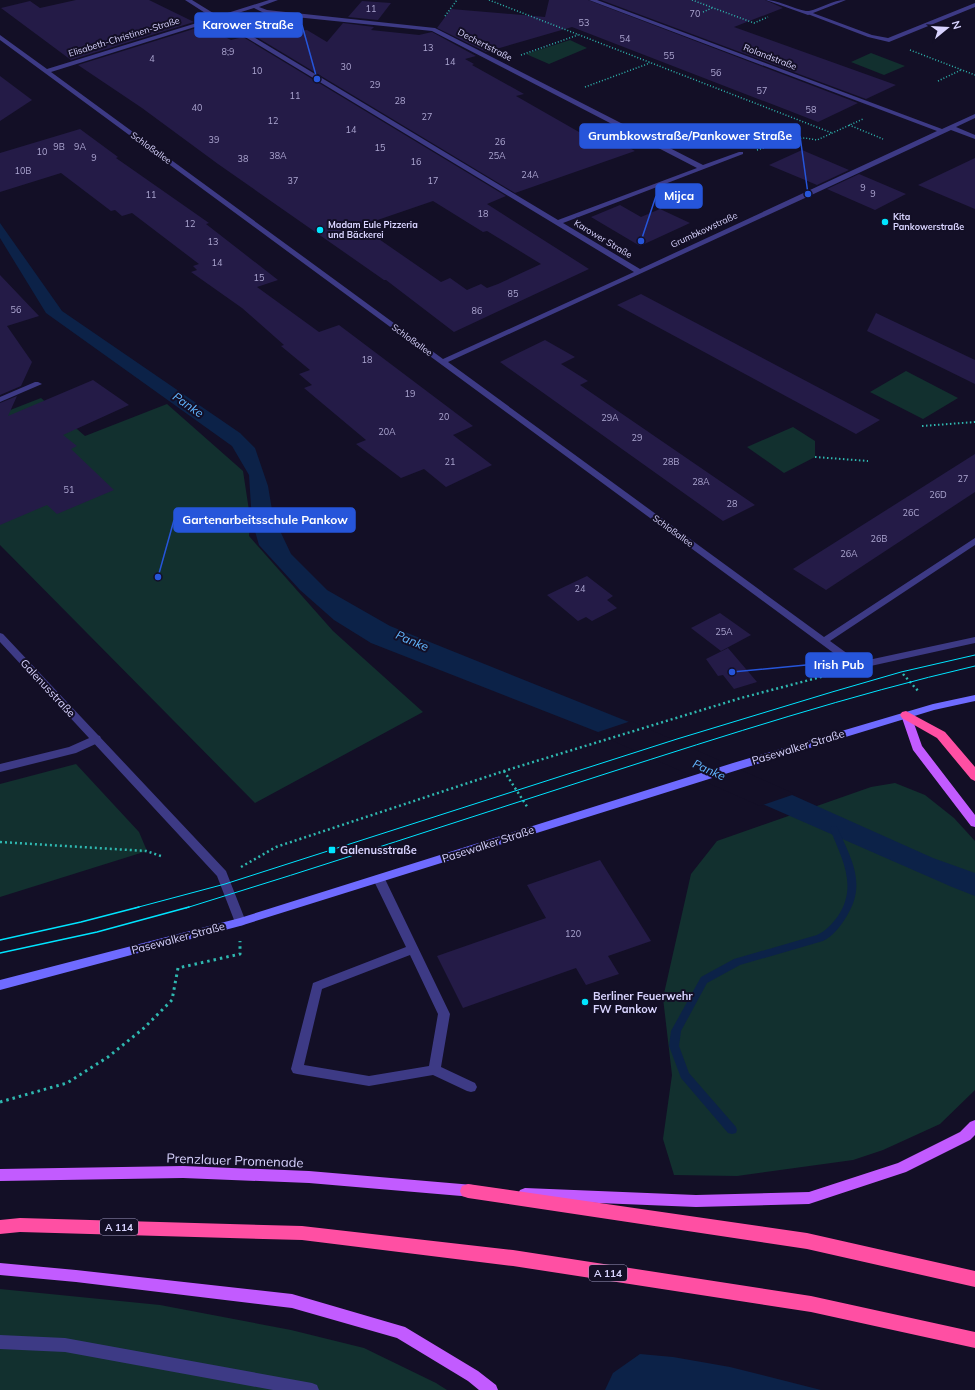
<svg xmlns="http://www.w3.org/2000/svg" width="975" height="1390" font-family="Mulish,sans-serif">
<rect width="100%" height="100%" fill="#130f26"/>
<g fill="#12302f">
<path d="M570,40L587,48L549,64L526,54Z"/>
<path d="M871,53L905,66L884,75L851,62Z"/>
<path d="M906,371L958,398L923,419L870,392Z"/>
<path d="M41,398L85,436L167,404L243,471L250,517L249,536L333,631L423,712L255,803L0,545V414Z"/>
<path d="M793,427L815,441V457L784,473L747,447Z"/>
<path d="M76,764L139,832L147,851L0,897V784Z"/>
<path d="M895,783L925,795L954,818L975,841V1090L940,1124L883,1150L853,1160L737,1176L674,1175L663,1139L672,1075L663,998L691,874L717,841L871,787Z"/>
<path d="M0,1289L160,1305L291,1330L364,1348L436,1383L447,1390H0Z"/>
</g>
<g fill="#0c2248">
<path d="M0,223L62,311L240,433L255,448L268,486L273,516L291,554L327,590L390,626L629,722L933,858L975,873V896L952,887L598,732L371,643L334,620L300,590L259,545L252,521L249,475L232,446L46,313L0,238Z"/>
<path d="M640,1354L673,1357L730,1367L821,1390H605L613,1373Z"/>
</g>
<path fill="#130f26" d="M631,721L795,794L760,806L595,733Z"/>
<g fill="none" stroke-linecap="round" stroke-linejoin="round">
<path fill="#0c2248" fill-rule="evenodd" d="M834,826L837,827L838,829C853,862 867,886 845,919C839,928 833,936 823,941L740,965L707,983L681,1031L679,1046L689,1073L736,1127L737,1130L736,1133L732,1134L728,1133L681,1078L669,1046L671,1031L701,977L734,959L817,935C826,931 832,924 838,916C858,886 842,859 830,829L831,827Z"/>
</g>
<g fill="#241b47" fill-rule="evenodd">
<path d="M76,0H149L194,22L71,60L1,8L30,1L40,8Z"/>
<path d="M549,0H588L858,103L818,122L572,27L486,52L437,28L451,9L545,17Z"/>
<path d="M601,0H765L783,8L734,27L896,85L866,99Z"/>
<path d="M362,1L391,3L378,20L348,17Z"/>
<path d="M343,23L374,27L371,30L419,35L432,32L476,56L465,59L474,64L472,65L524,94L516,96L579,132L594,128L635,151L515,193L253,35L283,27L295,32L307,30L327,42Z"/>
<path d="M203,26L231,40L243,37L506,196L487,204L589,269L454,332L386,280H384L218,164L142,108L78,65ZM433,201L483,232L487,231L541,264L498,284L487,288L481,284L467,290L450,278L441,282L360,226Z"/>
<path d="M0,76L32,100L0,121Z"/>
<path d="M80,129L118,157L116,158L209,223L206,224L278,280L257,287L319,332L339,325L473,426L453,435L492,465L446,487L424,469L401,478L356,444L366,440L304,388L312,385L299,374L310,370L281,346L284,345L242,308L191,272L197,270L193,266L199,264L132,213L122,216L115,210L111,211L61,173L0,192V153Z"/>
<path d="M802,150L849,170L817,185L769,165Z"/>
<path d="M975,158V209L918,185Z"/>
<path d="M859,174L906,194L875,210L827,189Z"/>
<path d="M620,205L641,217L660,209L690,223L640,246L591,217Z"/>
<path d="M0,275L39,316L7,326L32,362L21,386L0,395Z"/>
<path d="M641,294L880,420L856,434L617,305Z"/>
<path d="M876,313L975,360V384L867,331Z"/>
<path d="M545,340L575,357L561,364L588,381L580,385L755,505L723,521L500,362Z"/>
<path d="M93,380L129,405L63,435L77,446L71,449L114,490L57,514L47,505L0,525V403L17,396L8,416Z"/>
<path d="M975,454V492L826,590L793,569Z"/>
<path d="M587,576L613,596L607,600L617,608L592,621L586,617L578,621L547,595Z"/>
<path d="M720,613L751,635L721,651L691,628Z"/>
<path d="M728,648L757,682L734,689L723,675L718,676L706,659Z"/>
<path d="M600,860L651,941L608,956L619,974L586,985L576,968L463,1008L437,956L546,918L527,885Z"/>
</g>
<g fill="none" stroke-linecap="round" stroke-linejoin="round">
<g stroke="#2fb8b0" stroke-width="1.5" stroke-dasharray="1 2" stroke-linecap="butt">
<path d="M489,0L832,133"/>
<path d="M692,0L754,23L768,17"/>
<path d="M703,12L712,8"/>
<path d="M445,16L457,0"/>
<path d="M910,50L975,75"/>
<path d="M521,55L578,35"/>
<path d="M938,81L961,70"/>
<path d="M585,87L650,63"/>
<path d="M849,125L883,139"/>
<path d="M757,150L791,139L805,138L817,140L863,119"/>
</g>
<g stroke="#2fb8b0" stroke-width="2" stroke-dasharray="1.5 2.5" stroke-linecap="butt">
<path d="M922,426L975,422"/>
<path d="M815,457L868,461"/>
</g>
<g stroke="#2fb8b0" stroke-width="2.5" stroke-dasharray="2 3" stroke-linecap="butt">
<path d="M903,674L919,692"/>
<path d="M504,771L528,808"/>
<path d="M0,842L146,851L161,856"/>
<path d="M241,867L276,847L504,771L741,698L836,673"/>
</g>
<path stroke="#2fb8b0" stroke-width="3" stroke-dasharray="2.5 4" stroke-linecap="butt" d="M0,1102L67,1083L108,1057L144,1028L172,1000L178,968L240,954V941"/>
<g fill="#3d3a85" fill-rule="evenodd">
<path d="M975,3V7L889,42L868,37L805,13L810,12L872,35L888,38Z"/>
<path d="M35,382H38L42,384L0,402V397Z"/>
<path d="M96,735L100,736L101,739L100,742L76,753L0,772V764L69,747Z"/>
<path d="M379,875L383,876L385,879L450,1014L441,1067L475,1083L477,1087L475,1091L471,1092L467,1091L433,1075L369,1086L297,1074L293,1073L291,1069L313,983L406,947L373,879L375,876ZM410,955L438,1014L429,1066L369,1076L304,1065L322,989Z"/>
<path d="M0,1335L65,1338L312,1383L317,1385L319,1390H273L65,1352L0,1349Z"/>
</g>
<g fill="#3d3a85" fill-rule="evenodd">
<path d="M185,0H192L218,16L269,0H278L259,7L267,10L435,28L703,165L739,152H743V154L563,223L640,269L937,131L589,0H597L942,129L975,114V118L956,127L975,135V139L951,130L805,198L448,362L824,637L975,538V545L830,641L859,662L975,637V643L857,669L854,668L0,40V35L47,69L213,18ZM254,8L266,14L432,31L697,168L558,220L222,18ZM217,20L634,272L443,359L51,72Z"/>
<path d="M766,0C779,0 800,12 809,11C822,8 832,0 846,0L808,15Z"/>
<path d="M0,633L3,634L226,871L246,922L244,925L240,926L236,925L217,876L0,642Z"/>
</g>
<path fill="#6f6bff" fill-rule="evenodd" d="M975,695V701L934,710L741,769L240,926L0,990V980L240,918L733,763L933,704Z"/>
<g fill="#c25bff" fill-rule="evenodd">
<path d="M906,712L911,715L922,746L975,815V827L971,826L913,750L901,715Z"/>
<path d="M975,1120V1135L970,1140L906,1172L809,1204L696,1207L525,1200L520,1198L518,1194L520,1190L525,1188L696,1195L809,1192L898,1163L960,1132L970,1122Z"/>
<path d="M183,1166L309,1171L473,1185L478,1187L480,1191L478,1195L473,1197L309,1183L183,1178L0,1181V1169Z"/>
<path d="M0,1263L76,1270L292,1294L405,1327L478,1371L496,1385L498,1390H479L468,1381L397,1338L292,1308L76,1282L0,1275Z"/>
</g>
<g fill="#ff4fa3" fill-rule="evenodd">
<path d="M906,711L945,732L975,767V781L971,779L937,738L902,718L900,715L902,712Z"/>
<path d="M468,1184L807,1233L975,1271V1287L807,1249L468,1198L462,1196L460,1191L462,1186Z"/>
<path d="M20,1218L302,1226L513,1250L811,1296L975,1332V1348L811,1312L513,1266L302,1240L20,1232L0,1234V1220Z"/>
</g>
<g stroke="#00e5ff" stroke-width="1">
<path d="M135,908L225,884L677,739L832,692L901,672L975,655"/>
<path d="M186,908C326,865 465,819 605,774C727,735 850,695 975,666"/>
</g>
<g stroke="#00e5ff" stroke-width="1.5">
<path d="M0,940L81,922L139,907"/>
<path d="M0,953L97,932L189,907"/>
</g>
</g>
<g fill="#00e5ff" stroke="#130f26" stroke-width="1.5">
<circle cx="885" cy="222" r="4"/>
<circle cx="320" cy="230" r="4"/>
<rect x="328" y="846" width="8" height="8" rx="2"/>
<circle cx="585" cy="1002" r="4"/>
</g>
<g text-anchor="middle" stroke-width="4" stroke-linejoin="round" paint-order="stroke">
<g font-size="9" fill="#aca6d1">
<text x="371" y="12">11</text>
<text x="695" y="17">70</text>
<text x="584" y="26">53</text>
<text x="625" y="42">54</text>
<text x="428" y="51">13</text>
<text x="228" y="55">8;9</text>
<text x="669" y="59">55</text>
<text x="152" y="62">4</text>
<text x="450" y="65">14</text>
<text x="346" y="70">30</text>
<text x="257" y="74">10</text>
<text x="716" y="76">56</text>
<text x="375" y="88">29</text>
<text x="762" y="94">57</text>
<text x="295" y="99">11</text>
<text x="400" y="104">28</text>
<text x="197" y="111">40</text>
<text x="811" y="113">58</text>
<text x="427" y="120">27</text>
<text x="273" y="124">12</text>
<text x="351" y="133">14</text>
<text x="214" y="143">39</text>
<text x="500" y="145">26</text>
<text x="59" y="150">9B</text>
<text x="80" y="150">9A</text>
<text x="380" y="151">15</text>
<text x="42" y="155">10</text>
<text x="278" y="159">38A</text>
<text x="497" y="159">25A</text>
<text x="94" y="161">9</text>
<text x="243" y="162">38</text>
<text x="416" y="165">16</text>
<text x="23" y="174">10B</text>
<text x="530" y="178">24A</text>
<text x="293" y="184">37</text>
<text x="433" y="184">17</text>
<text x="863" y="191">9</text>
<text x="873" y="197">9</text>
<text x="151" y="198">11</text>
<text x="483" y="217">18</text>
<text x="190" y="227">12</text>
<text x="213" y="245">13</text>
<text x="217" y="266">14</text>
<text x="259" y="281">15</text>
<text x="513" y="297">85</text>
<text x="16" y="313">56</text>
<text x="477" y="314">86</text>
<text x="367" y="363">18</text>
<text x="410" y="397">19</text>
<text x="444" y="420">20</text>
<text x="610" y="421">29A</text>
<text x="387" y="435">20A</text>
<text x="637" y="441">29</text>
<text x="450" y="465">21</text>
<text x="671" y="465">28B</text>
<text x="963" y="482">27</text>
<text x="701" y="485">28A</text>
<text x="69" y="493">51</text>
<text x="938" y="498">26D</text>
<text x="732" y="507">28</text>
<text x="911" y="516">26C</text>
<text x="879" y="542">26B</text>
<text x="849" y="557">26A</text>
<text x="580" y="592">24</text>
<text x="724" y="635">25A</text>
<text x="573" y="937">120</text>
</g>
<g font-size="9" fill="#d9d4ff" stroke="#130f26">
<text transform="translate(124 37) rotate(-17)" y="3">Elisabeth-Christinen-Straße</text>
<text transform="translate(485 45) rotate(27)" y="3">Dechertstraße</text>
<text transform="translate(770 57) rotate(21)" y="3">Rolandstraße</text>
<text transform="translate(151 148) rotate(36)" y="3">Schloßallee</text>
<text transform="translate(704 230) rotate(-25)" y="3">Grumbkowstraße</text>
<text transform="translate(603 239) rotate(31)" y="3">Karower Straße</text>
<text transform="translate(412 340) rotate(36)" y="3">Schloßallee</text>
<text transform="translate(673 531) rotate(36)" y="3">Schloßallee</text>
</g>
<g font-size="9" font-weight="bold" fill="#d9d4ff" stroke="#130f26" text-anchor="start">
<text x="893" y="220">Kita<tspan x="893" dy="10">Pankowerstraße</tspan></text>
<text x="328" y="228">Madam Eule Pizzeria<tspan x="328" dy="10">und Bäckerei</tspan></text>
</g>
<g fill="#130f26" stroke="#9e99be" stroke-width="1">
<rect x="100" y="1219" width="38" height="16" rx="3"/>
<rect x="589" y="1265" width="38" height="16" rx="3"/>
</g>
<g font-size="10" font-weight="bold" fill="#d9d4ff">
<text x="119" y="1231">A 114</text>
<text x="608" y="1277">A 114</text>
</g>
<g font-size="11" fill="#d9d4ff" stroke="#130f26">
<text transform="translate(48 688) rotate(47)" y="4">Galenusstraße</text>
<text transform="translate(798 747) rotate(-17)" y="4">Pasewalker Straße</text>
<text transform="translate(488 844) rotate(-18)" y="4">Pasewalker Straße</text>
<text transform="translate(178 938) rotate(-15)" y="4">Pasewalker Straße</text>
</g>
<g font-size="11" font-weight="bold" fill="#d9d4ff" stroke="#130f26" text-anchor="start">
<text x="340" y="854">Galenusstraße</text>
<text x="593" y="1000">Berliner Feuerwehr<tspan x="593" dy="13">FW Pankow</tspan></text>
</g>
<g font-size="12" font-style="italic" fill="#62b6ff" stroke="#130f26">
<text transform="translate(188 405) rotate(35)" y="4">Panke</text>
<text transform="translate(412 641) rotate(23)" y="4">Panke</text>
<text transform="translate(709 770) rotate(24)" y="4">Panke</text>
</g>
<g font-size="13" fill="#d9d4ff" stroke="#130f26">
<text transform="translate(235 1160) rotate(2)" y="5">Prenzlauer Promenade</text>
</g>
</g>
<path fill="none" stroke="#2655da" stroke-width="1.5" d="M317 79L302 25M808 194L800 136M641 241L656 196M158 577L174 520M732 672L806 665"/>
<g fill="#2655da" stroke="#130f26" stroke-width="1.5">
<circle cx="317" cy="79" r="4"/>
<circle cx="808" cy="194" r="4"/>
<circle cx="641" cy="241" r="4"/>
<circle cx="158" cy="577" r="4"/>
<circle cx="732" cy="672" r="4"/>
</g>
<g fill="#2655da" stroke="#2655da" stroke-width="1.5">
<rect x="195" y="13" width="107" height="24" rx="4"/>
<rect x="580" y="124" width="220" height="24" rx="4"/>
<rect x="656" y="184" width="46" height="24" rx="4"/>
<rect x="174" y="508" width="181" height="24" rx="4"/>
<rect x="806" y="653" width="66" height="24" rx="4"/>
</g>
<g font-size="12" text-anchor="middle" font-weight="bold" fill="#fff">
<text x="248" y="29">Karower Straße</text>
<text x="690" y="140">Grumbkowstraße/Pankower Straße</text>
<text x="679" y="200">Mijca</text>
<text x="265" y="524">Gartenarbeitsschule Pankow</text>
<text x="839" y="669">Irish Pub</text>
</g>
<g transform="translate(947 28) rotate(72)" stroke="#130f26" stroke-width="3" paint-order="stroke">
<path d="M0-3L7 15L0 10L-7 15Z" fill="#d9d4ff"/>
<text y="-6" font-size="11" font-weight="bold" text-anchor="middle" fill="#d9d4ff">N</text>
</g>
</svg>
